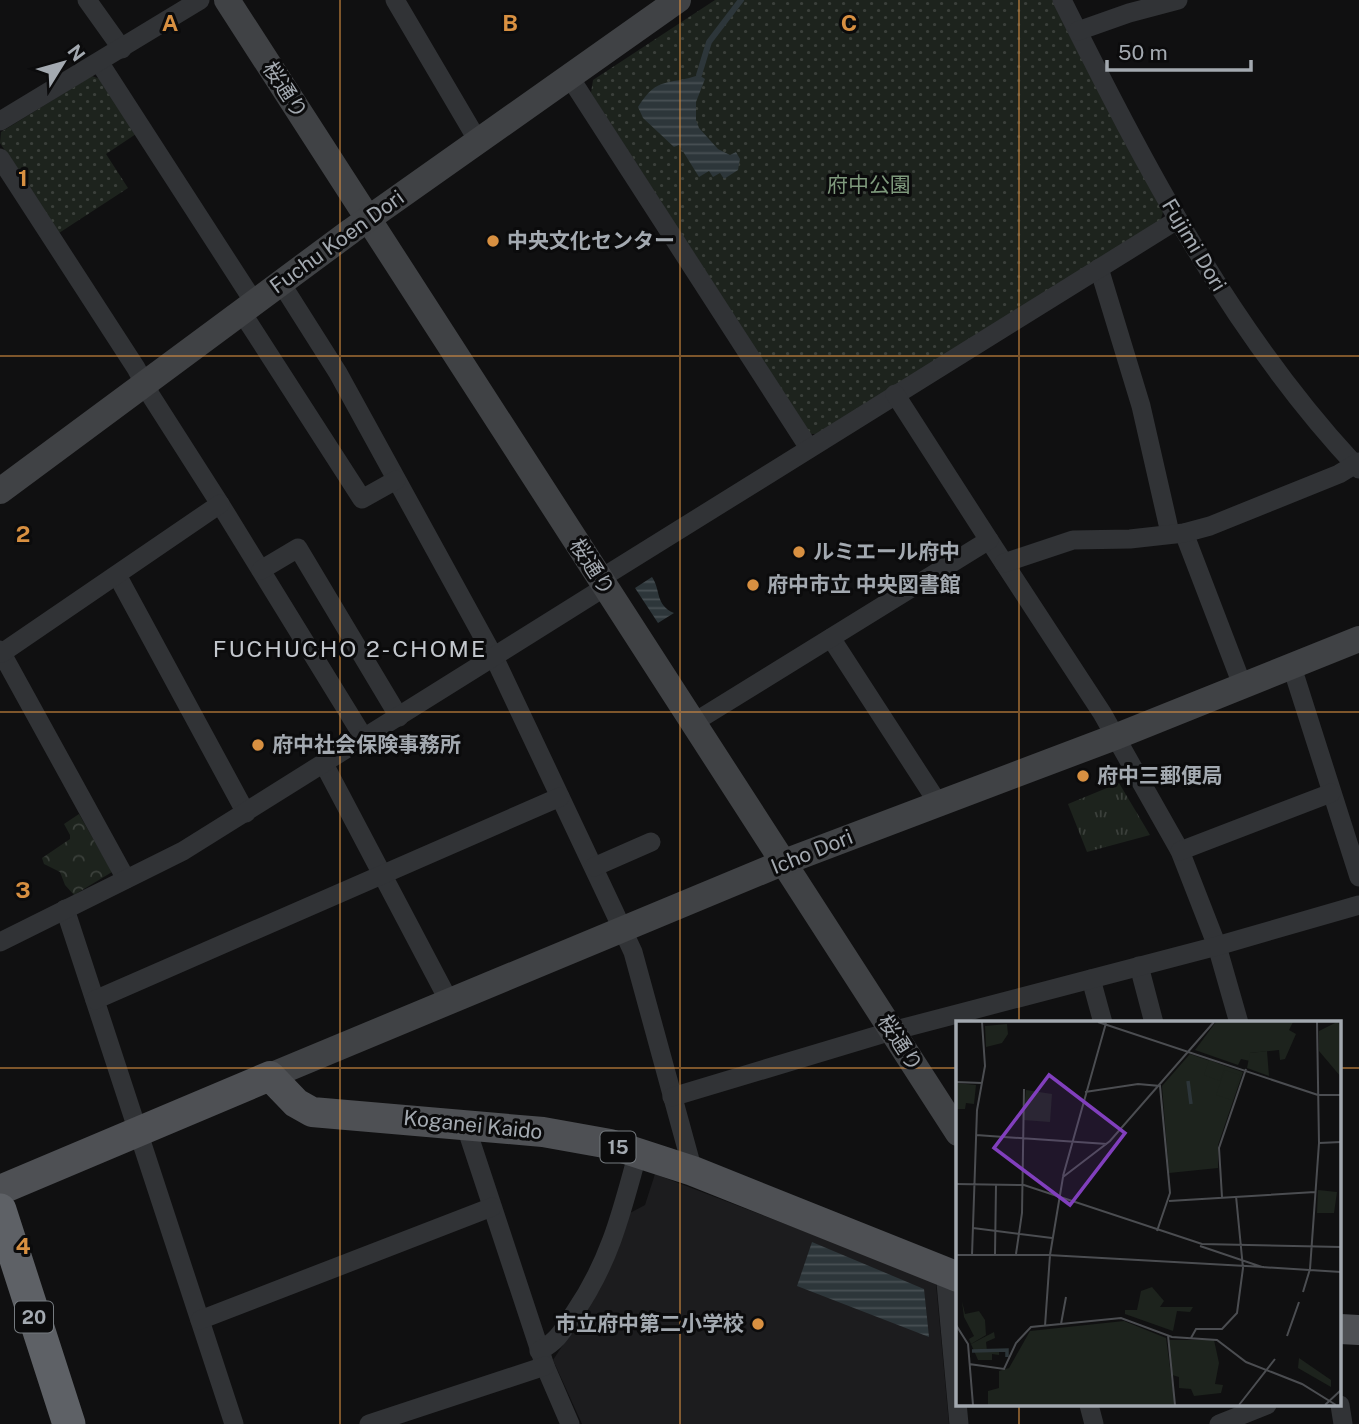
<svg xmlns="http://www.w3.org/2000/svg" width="1359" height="1424" font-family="'Public Sans','Noto Sans JP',sans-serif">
<defs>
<pattern id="grass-tufts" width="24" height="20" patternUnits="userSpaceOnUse" patternTransform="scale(1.75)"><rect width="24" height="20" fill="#1d231d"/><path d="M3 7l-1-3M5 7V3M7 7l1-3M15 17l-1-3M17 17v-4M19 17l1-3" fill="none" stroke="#3b403b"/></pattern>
<pattern id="forest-crowns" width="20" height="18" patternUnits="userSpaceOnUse" patternTransform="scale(1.75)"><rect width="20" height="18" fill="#1d231d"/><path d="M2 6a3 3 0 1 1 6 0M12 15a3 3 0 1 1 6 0" fill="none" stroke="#3b403b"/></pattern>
<pattern id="park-dots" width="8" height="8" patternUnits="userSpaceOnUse" patternTransform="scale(1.75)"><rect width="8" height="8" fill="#1d231d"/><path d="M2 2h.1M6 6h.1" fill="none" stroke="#3b403b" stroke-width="1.8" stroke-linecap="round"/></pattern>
<pattern id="water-rules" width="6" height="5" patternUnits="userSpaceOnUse" patternTransform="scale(1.75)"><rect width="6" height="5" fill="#2d363a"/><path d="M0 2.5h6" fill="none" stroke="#485054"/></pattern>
</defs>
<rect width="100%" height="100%" fill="#101011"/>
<path fill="#1c1c1e" d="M655,1174L932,1280L936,1284L949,1424H582L553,1360L600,1289L630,1213L645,1205Z"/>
<path fill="url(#grass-tufts)" d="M1119,783L1150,835L1087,852L1068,804Z"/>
<path fill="url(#forest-crowns)" d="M79,814L112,872L74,895L65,885L60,872L44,864L42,858L70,839V835L64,824Z"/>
<g fill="url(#park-dots)">
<path d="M715,0H1053L1163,212L1160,222L817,434H810L591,93L593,80Z"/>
<path d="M92,76L100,79L136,134L106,154L128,188L59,233L0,143L1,132Z"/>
</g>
<g fill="url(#water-rules)">
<path d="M699,75L705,79L696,102V120L699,128L718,149L730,155L736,152L740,159L738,170L724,179L720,173L713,177L709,171L699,177L679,145L674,147L643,118L638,107C658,75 668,86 699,75Z"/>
<path d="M652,577C661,590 655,605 674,613L658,623L635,588Z"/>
<path d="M812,1242L924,1289L929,1337L797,1286Z"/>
</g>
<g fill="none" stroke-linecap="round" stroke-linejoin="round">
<path stroke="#2d363a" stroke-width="6" d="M699,75L709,42L741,0"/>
<g stroke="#313336" stroke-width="19">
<path d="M87,0L122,49"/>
<path d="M395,0L478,141"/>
<path d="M1062,0C1145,166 1231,333 1359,469"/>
<path d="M1078,31L1129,13L1178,0"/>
<path d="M99,62L254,302"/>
<path d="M569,76L809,448"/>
<path d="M0,121L200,0"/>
<path d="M0,158L136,368L151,396L220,504L364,738"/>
<path d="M1099,268L1141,406L1170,533"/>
<path d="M281,283L338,373L494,657L613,909L633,952L693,1171"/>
<path d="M241,311L362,499L396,480"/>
<path d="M1184,533L1243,687"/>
<path d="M989,540L1102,713L1180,851L1217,946L1239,1023"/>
<path d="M1004,563L1073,540L1130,539L1184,533L1210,526L1339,474L1359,462"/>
<path d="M261,570L298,548L399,717"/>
<path d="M117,575L246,813"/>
<path d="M600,579L1177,220"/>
<path d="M831,638L938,803"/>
<path d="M0,650L126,879"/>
<path d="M2,653L220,504"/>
<path d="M1292,667L1359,877"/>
<path d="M693,723L989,540L895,394"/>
<path d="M324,764L450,1003"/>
<path d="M1180,851L1331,793"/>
<path d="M594,867L651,842"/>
<path d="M65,909L234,1424"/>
<path d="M0,942L183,851L605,587"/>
<path d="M1139,966L1154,1023"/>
<path d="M1091,979L1103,1023"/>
<path d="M95,1000L560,797"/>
<path d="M672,1097L892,1031L1217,946L1359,905"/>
<path d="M465,1124L545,1366L570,1424"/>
<path d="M945,1272L959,1424"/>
<path d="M200,1320L492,1207"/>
<path d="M539,1351C559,1340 563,1330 575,1312C610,1261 622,1211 638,1152"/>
<path d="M1089,1405L1094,1424"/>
<path d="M1340,1405L1343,1424"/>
<path d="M369,1424L545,1366"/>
<path d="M1219,1424L1267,1405"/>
</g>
<g stroke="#404245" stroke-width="26">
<path d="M227,0L958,1133"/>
<path d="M0,491L351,231L678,0"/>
<path d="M270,1076L782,863L1115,737L1359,639"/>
</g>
<g stroke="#4e5054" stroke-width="30">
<path d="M0,1190L270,1076L296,1103L312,1112L543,1132L610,1144L693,1171L958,1277"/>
<path d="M1340,1329L1359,1330"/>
</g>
<path stroke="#5e6166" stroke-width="33" d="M0,1210L69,1424"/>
</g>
<path fill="none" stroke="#d89041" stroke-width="2" stroke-opacity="0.55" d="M340,0V1424M680,0V1424M1019,0V1023M0,356H1359M0,712H1359M0,1068H958M1340,1068H1359M1019,1405V1424"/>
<g fill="#d89041" stroke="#0b0b0c" stroke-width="2.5">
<circle cx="493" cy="241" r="7"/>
<circle cx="799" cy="552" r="7"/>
<circle cx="753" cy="585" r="7"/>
<circle cx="258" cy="745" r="7"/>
<circle cx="1083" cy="776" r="7"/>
<circle cx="758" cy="1324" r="7"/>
</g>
<g text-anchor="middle" stroke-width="6" stroke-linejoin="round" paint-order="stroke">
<g fill="#0b0b0c" stroke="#757a7f" stroke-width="2">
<rect x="600.5" y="1131.5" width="35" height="31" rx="5"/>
<rect x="15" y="1301.5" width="38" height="31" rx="5"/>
</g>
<g font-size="19" font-weight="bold" fill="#a3a9b0">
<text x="618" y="1154">15</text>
<text x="34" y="1324">20</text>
</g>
<g font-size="21" fill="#a3a9b0" stroke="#0b0b0c">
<text transform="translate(285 90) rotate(57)" y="7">桜通り</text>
<text transform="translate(337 242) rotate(-36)" y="7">Fuchu Koen Dori</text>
<text transform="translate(1194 245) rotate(59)" y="7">Fujimi Dori</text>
<text transform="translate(592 567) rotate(57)" y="7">桜通り</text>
<text transform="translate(812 852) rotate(-22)" y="7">Icho Dori</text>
<text transform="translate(900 1043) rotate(57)" y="7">桜通り</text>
<text transform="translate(473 1125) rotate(6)" y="7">Koganei Kaido</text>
</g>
<g font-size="21" fill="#7e997c" stroke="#0b0b0c">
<text x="869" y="192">府中公園</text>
</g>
<g font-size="21" font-weight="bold" fill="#a3a9b0" stroke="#0b0b0c" text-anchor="start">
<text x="507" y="248">中央文化センター</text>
<text x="813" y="559">ルミエール府中</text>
<text x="767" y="592">府中市立 中央図書館</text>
<text x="272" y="752">府中社会保険事務所</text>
<text x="1097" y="783">府中三郵便局</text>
<text x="744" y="1331" text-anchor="end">市立府中第二小学校</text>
</g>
<g font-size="23" letter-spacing="2" fill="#c3c7cd" stroke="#0b0b0c">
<text x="350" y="657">FUCHUCHO 2-CHOME</text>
</g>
</g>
<g transform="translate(956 1021)">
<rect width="385" height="385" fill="#101011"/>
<path d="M260,1H337L333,9L340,13L329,38L324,39L323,29L294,32V40L285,38L282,44L239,29ZM381,1L385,4V56L363,30V10ZM196,266L208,280L204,286H237L234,291L221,290L217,310L169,293V289H181L185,270ZM6,280L9,293L23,290L29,299L30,314L15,323L13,318L18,315L8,296Z" fill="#1d231d"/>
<path d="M38,311L39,317L30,321L31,330L43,329V334L36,333V339H22L15,323ZM343,337L375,359V366L342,347Z" fill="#1d231d"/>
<path d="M311,30L313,55L291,47L294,32ZM234,33L287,51L262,124V147L213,152L206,65ZM70,69L96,73L94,101L67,99Z" fill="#1d231d"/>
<path d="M51,3L52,13L46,22L30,26L29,5ZM253,39L269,45L264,60L248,54ZM269,49L284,54L276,79L260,74ZM0,62L20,64L18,83L10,82L9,88H0ZM362,169L381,171L378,192H361ZM168,300L210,317L219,384H32V370L43,367V350L53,347L74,310ZM212,319H258L263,342L259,363L267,364L265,372L238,375L235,368L223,367V356L216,354Z" fill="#1d231d"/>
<path fill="none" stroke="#2d363a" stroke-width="3.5" d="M232,60L235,83M16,330L51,329V336"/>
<path fill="none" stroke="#4b4d51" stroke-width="2" d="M142,1L362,74M0,61L26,62M129,71L182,63L204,65L214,172L201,210M362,74H385M20,114L151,123M363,122L385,121M107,155L150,2M0,163L68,164L246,223L385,226M266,176L263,127L290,48M213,180L359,171M17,207L96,217M244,225L306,246L385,251M39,233L40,164M60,233L66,192L68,68M0,234H92L308,246M16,234L21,89L29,45L26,1M94,234L107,156L154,120L258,1M347,271L354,248L363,122L361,1M105,303L110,276M0,304L12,323L17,384M89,305L94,234M212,314L219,384M331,315L343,281M235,317L240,308H266L281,292L287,247L280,175M13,343L48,348L60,322L75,306L165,297L216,316L261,319L290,341L346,363L380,384M283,384L319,338M369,384L385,369"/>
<path fill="#813fbd" fill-opacity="0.15" stroke="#813fbd" stroke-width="3.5" d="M93,54L169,112L114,184L38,127Z"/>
<rect width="385" height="385" fill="none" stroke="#a3a9b0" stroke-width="3.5"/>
</g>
<g font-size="23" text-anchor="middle" font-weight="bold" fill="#d89041" stroke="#0b0b0c" stroke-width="6" stroke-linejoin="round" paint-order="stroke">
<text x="170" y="31">A</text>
<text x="510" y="31">B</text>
<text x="849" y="31">C</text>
<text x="23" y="186">1</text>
<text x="23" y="542">2</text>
<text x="23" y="898">3</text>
<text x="23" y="1254">4</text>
</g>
<g transform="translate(63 63) rotate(53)" stroke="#0b0b0c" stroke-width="5" paint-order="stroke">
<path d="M0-5L12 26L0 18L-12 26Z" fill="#a3a9b0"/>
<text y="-10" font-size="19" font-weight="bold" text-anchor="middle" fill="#a3a9b0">N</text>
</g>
<path d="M1107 60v10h144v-10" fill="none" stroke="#a3a9b0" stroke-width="3.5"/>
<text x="1118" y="60" font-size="21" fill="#a3a9b0" stroke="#0b0b0c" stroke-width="5" paint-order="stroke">50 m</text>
</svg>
